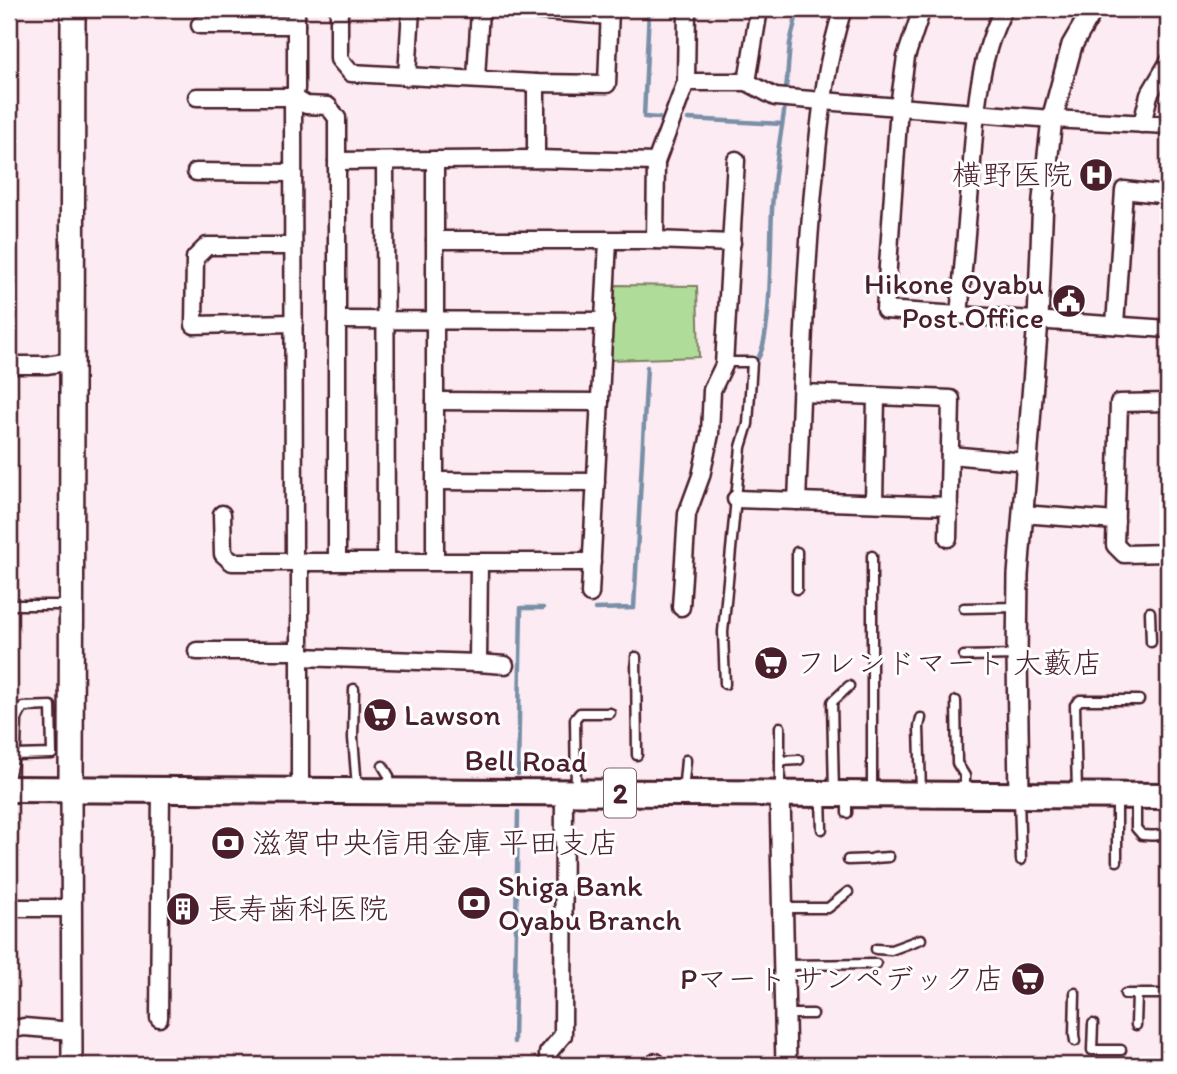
<svg xmlns="http://www.w3.org/2000/svg" width="1177" height="1074" font-family="Itim,'Klee One',sans-serif">
<rect width="100%" height="100%" fill="#fcebf2"/>
<filter id="ink" filterUnits="userSpaceOnUse"><feTurbulence type="fractalNoise" baseFrequency=".0143" numOctaves="2"/><feDisplacementMap in="SourceGraphic" scale="14" xChannelSelector="R" yChannelSelector="G"/><feConvolveMatrix kernelMatrix="1 2 1 2 8 2 1 2 1" color-interpolation-filters="sRGB"/></filter>
<g filter="url(#ink)">
<path fill="#b0dc9a" stroke="#7d7e62" stroke-width="2" d="M614,285L697,286L699,357L609,360Z"/>
<g fill="none" stroke-linecap="round" stroke-linejoin="round">
<g stroke="#798fa8" stroke-width="4.5">
<path d="M649,9L644,117L659,118"/>
<path d="M786,91L790,43L798,9"/>
<path d="M688,119L782,124"/>
<path d="M756,361C774,342 769,228 773,196C775,165 781,135 785,105"/>
<path d="M595,609L634,608L647,367"/>
<path d="M518,774L521,608H543"/>
<path d="M514,1042L518,812"/>
</g>
<g stroke="#4a1f2b" stroke-width="13">
<g id="service">
<path d="M725,362H752L748,424L741,447L723,632L725,684"/>
<path d="M797,589V552"/>
<path d="M9,605H69"/>
<path d="M964,608L1018,607"/>
<path d="M1150,612L1151,642"/>
<path d="M964,656L1017,655"/>
<path d="M636,657L637,755"/>
<path d="M354,689L353,738L357,787"/>
<path d="M956,701L957,763L965,776V793"/>
<path d="M780,727V792"/>
<path d="M780,761L799,760"/>
<path d="M383,766L389,776L390,790"/>
<path d="M9,778L16,747L17,719L23,707L51,706L52,754L14,755"/>
<path d="M576,790L575,719L580,713H610"/>
<path d="M872,791V556"/>
<path d="M921,791L919,727L921,718"/>
<path d="M683,792L686,760"/>
<path d="M834,792L832,702L849,686"/>
<path d="M1077,793L1075,705L1080,700H1139"/>
<path d="M821,798L822,829"/>
<path d="M1019,799L1021,860"/>
<path d="M1136,799V828L1142,835C1151,835 1163,838 1168,829"/>
<path d="M847,813V798"/>
<path d="M874,858L889,857"/>
<path d="M848,860L874,859"/>
<path d="M1117,861V798"/>
<path d="M783,908H828L848,892"/>
<path d="M876,949L891,950L921,939"/>
<path d="M784,965L876,964"/>
<path d="M1075,993L1074,1035L1075,1041"/>
<path d="M1125,994H1168"/>
<path d="M785,1014H813"/>
<path d="M1093,1024L1092,1050H1121"/>
<path d="M1136,1025L1137,994"/>
</g>
</g>
<g stroke="#4a1f2b" stroke-width="21">
<g id="minor">
<path d="M339,9V59L351,73L536,83L607,84L610,9"/>
<path d="M519,9L610,16"/>
<path d="M922,9L906,57L899,106L885,310L1168,329"/>
<path d="M200,25H296"/>
<path d="M407,77L411,9"/>
<path d="M476,79L480,9"/>
<path d="M686,82H747L775,97L823,101L1052,119L1168,125"/>
<path d="M747,82L759,9"/>
<path d="M536,83V159"/>
<path d="M197,97H293L306,105L328,106L337,118V561"/>
<path d="M1142,124L1149,95L1168,63"/>
<path d="M337,161L536,159L656,162"/>
<path d="M385,161L386,561"/>
<path d="M196,172L292,173"/>
<path d="M435,240H655L732,243"/>
<path d="M655,240L656,162L686,82L687,9"/>
<path d="M292,246H207L195,258L194,325L294,323"/>
<path d="M959,316C963,269 967,223 971,176C975,119 977,60 1004,9"/>
<path d="M337,320L605,321"/>
<path d="M1115,325L1124,190L1168,195"/>
<path d="M9,365H46L72,361"/>
<path d="M802,393L951,399L948,538"/>
<path d="M435,401L600,402"/>
<path d="M1168,402L1119,403L1115,545L1124,554L1168,553"/>
<path d="M950,455L1026,462"/>
<path d="M435,481L596,482"/>
<path d="M736,499L949,506"/>
<path d="M797,501C802,388 804,273 816,161C821,110 827,57 843,9"/>
<path d="M874,503L876,396"/>
<path d="M222,514L223,554L232,562H300"/>
<path d="M1022,514L1116,521"/>
<path d="M435,561V160"/>
<path d="M294,562L293,97L296,89V9"/>
<path d="M590,594L608,241"/>
<path d="M681,607L687,514L701,476L710,434L712,390L724,365L736,160"/>
<path d="M197,651H300"/>
<path d="M300,657L478,663L479,562"/>
<path d="M478,663L505,665"/>
<path d="M300,790V562H592"/>
<path d="M9,908H72"/>
<path d="M159,1018L161,789"/>
<path d="M9,1030L24,1027L72,1031"/>
<path d="M656,1062V1065"/>
<path d="M549,1065L548,1053L563,1035L564,793"/>
</g>
</g>
<g stroke="#4a1f2b" stroke-width="24">
<g id="tertiary">
<path d="M71,789L72,1065"/>
<path d="M780,795L786,1065"/>
<path d="M1019,796L1017,655L1018,575L1038,320L1043,199L1052,119L1072,45L1093,9"/>
</g>
</g>
<g stroke="#4a1f2b" stroke-width="28">
<path id="secondary" d="M71,789L73,9"/>
</g>
<g stroke="#4a1f2b" stroke-width="30">
<path id="primary" d="M9,789L1168,796"/>
</g>
<use href="#service" stroke="#fff" stroke-width="8"/>
<use href="#minor" stroke="#fff" stroke-width="16"/>
<use href="#tertiary" stroke="#fff" stroke-width="19"/>
<use href="#secondary" stroke="#fff" stroke-width="23"/>
<use href="#primary" stroke="#fff" stroke-width="24"/>
</g>
</g>
<defs>
<g id="hospital-disc" transform="scale(1.75)"><circle r="9.5" fill="#4a1f2b" stroke="#fff"/><path d="M-5-5h3v3.5h4V-5h3V5h-3V1.5h-4V5h-3Z" fill="#fff"/></g>
<g id="civic-disc" transform="scale(1.75)"><circle r="9.5" fill="#4a1f2b" stroke="#fff"/><path d="M-.6-6.5H3V-4.5H.6V-3L4-1V1h2V6H-6V1h2V-1L-.6-3ZM-1.2 2.5V6h2.4V2.5Z" fill="#fff"/></g>
<g id="supermarket-disc" transform="scale(1.75)"><circle r="9.5" fill="#4a1f2b" stroke="#fff"/><path d="M-6-5.5h2.5l.6 2H6L4.5 2H-2.5L-4.4-4H-6ZM-1.5 3.2a1.3 1.3 0 1 0 .1 0ZM3 3.2a1.3 1.3 0 1 0 .1 0Z" fill="#fff"/></g>
<g id="bank-disc" transform="scale(1.75)"><circle r="9.5" fill="#4a1f2b" stroke="#fff"/><path d="M-6-4H6V4H-6ZM0-2.3a2.3 2.3 0 1 0 0 4.6a2.3 2.3 0 1 0 0-4.6Z" fill="#fff"/></g>
<g id="building-disc" transform="scale(1.75)"><circle r="9.5" fill="#4a1f2b" stroke="#fff"/><path d="M-4-6H4V6H1V3H-1V6H-4ZM-2.5-4.3h1.7v1.8h-1.7ZM.8-4.3h1.7v1.8H.8ZM-2.5-1h1.7V.8h-1.7ZM.8-1h1.7V.8H.8Z" fill="#fff"/></g>
</defs>
<g fill-rule="evenodd">
<use href="#hospital-disc" x="1096" y="175"/>
<use href="#civic-disc" x="1069" y="301"/>
<use href="#supermarket-disc" x="771" y="663"/>
<use href="#supermarket-disc" x="380" y="715"/>
<use href="#bank-disc" x="228" y="843"/>
<use href="#bank-disc" x="474" y="903"/>
<use href="#building-disc" x="183" y="909"/>
<use href="#supermarket-disc" x="1028" y="979"/>
</g>
<g text-anchor="middle" stroke-width="6" stroke-linejoin="round" paint-order="stroke">
<rect fill="#fff" stroke="#80626b" stroke-width="2" x="604" y="768.5" width="32" height="49" rx="5"/>
<g font-size="28" font-weight="bold" fill="#4a1f2b">
<text x="620" y="803">2</text>
</g>
<g font-size="30" fill="#4a1f2b" stroke="#fff" text-anchor="start">
<text x="1072" y="185" text-anchor="end">横野医院</text>
<text x="1044" y="294" text-anchor="end">Hikone Oyabu<tspan x="1044" dy="34">Post Office</tspan></text>
<text x="796" y="673">フレンドマート 大藪店</text>
<text x="404" y="725">Lawson</text>
<text x="252" y="853">滋賀中央信用金庫 平田支店</text>
<text x="498" y="896">Shiga Bank<tspan x="498" dy="34">Oyabu Branch</tspan></text>
<text x="208" y="919">長寿歯科医院</text>
<text x="1004" y="989" text-anchor="end">Pマート サンペデック店</text>
</g>
<g font-size="30" fill="#4a1f2b" stroke="#fff">
<text transform="translate(526 761) rotate(1)" y="10">Bell Road</text>
</g>
</g>
<rect width="1177" height="1074" fill="none" stroke="#fff" stroke-width="35"/>
<rect x="18" y="18" width="1142" height="1039" fill="none" stroke="#4a1f2b" stroke-width="2.5" filter="url(#ink)"/>
</svg>
